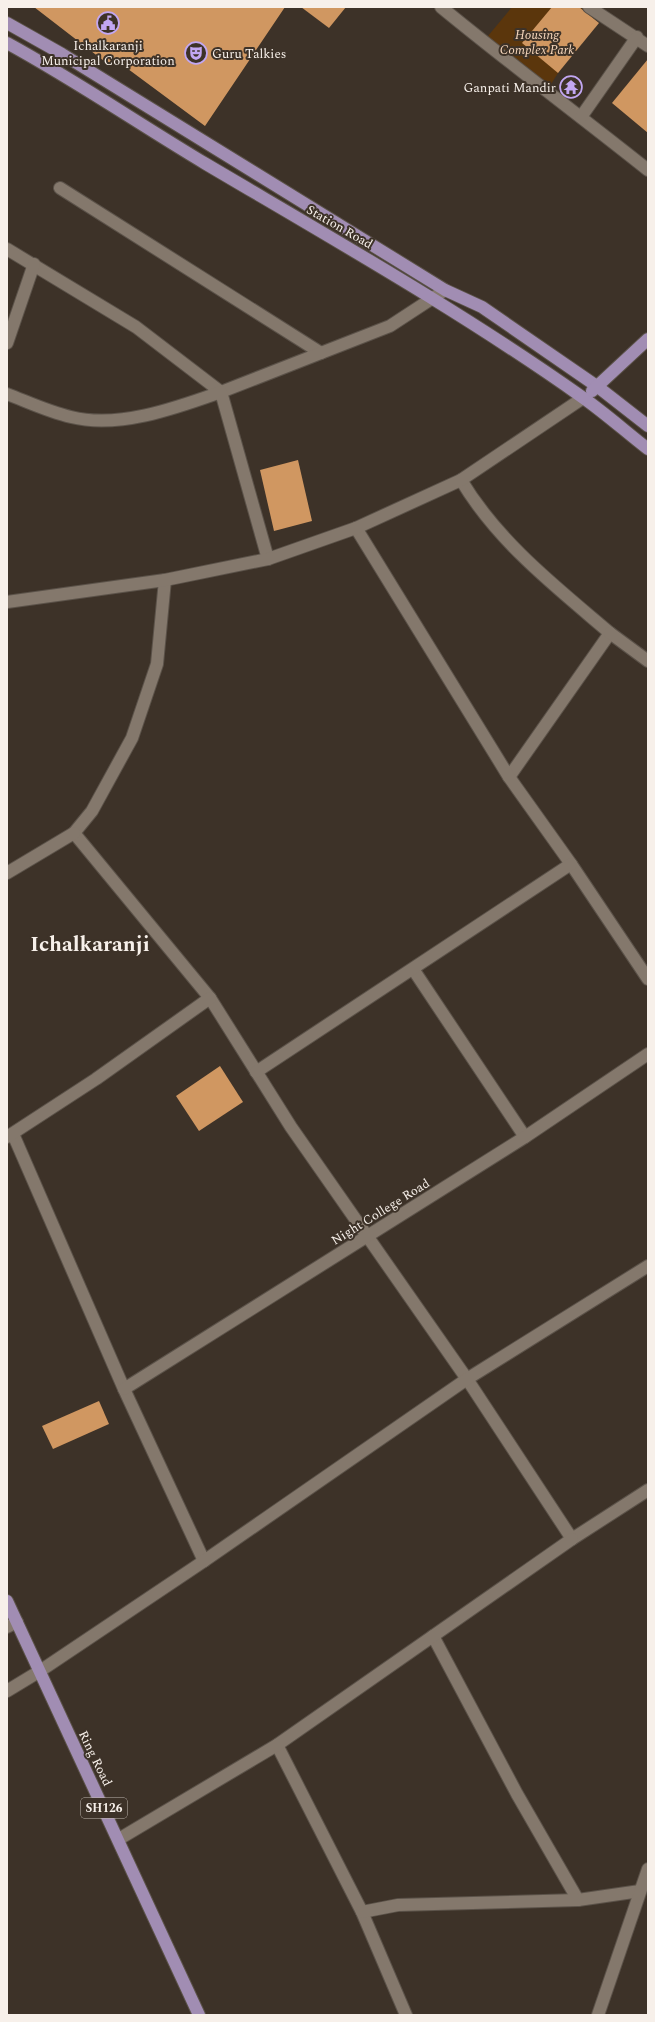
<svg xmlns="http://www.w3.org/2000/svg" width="655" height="2022" font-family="Spectral,serif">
<rect width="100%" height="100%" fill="#3d3228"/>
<path fill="#5b360c" d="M512,7H600L546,92L483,42Z"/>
<g fill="#d09761">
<path d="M34,7H285L205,126L124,66L104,61Z"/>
<path d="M301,7H346L329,28Z"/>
<path d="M552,7H579L599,23L558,73L522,43Z"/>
<path d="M648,59V133L612,103Z"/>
<path d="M298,460L312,521L274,531L260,470Z"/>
<path d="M220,1066L243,1102L199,1131L176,1096Z"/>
<path d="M99,1401L109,1424L53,1449L42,1426Z"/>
</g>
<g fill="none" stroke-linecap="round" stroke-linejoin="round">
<g stroke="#5b5249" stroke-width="14">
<g id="minor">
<path d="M441,7C509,63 579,115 648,170"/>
<path d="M589,7L648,46"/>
<path d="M581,117L637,37"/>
<path d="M60,188L321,353"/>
<path d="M7,249L136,327L221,392L390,326L445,290"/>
<path d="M7,343L34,264"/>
<path d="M7,394C28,402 49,412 71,417C119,429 176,408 221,392L268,559"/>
<path d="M461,480C498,542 556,587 610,633L509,777"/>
<path d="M356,528L509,777L571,864L648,979"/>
<path d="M165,580L157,664L132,738L92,811L74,833L210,998L291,1127L467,1379L572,1539L648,1490"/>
<path d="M7,602L165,580L268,559L356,528L461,480L583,398"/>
<path d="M610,633L648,661"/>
<path d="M7,873L74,833"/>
<path d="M413,969L525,1137"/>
<path d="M256,1072L571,864"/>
<path d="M13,1134L124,1389L204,1561"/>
<path d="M7,1137L96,1079L210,998"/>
<path d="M124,1389L525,1137L648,1054"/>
<path d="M7,1627L17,1622"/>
<path d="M433,1636L517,1794L578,1900"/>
<path d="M7,1691L40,1671L204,1561L467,1379L648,1266"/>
<path d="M277,1745L362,1912L406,2015"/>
<path d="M119,1839L277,1745L572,1539"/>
<path d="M362,1912L398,1905L578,1900L640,1891"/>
<path d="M598,2015L648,1869"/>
</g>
</g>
<g stroke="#5b5249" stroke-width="14">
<g id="major">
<path d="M7,23L62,54L445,290L482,307L598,387L648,426"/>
<path d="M7,43C75,80 139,124 206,164C333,239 462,312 582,397C605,413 626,432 648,449"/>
<path d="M592,391L648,339"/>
<path d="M7,1601L199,2015"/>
</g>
</g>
<use href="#minor" stroke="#84786c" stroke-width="12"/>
<use href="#major" stroke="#a18db3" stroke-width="12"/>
</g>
<defs>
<g id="civic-ring" transform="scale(1.15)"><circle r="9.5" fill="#3d3228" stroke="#c2a7f2" stroke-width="1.5"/><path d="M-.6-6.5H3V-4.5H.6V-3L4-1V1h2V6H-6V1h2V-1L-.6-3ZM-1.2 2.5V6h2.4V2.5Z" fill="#c2a7f2"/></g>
<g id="theatre-ring" transform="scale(1.15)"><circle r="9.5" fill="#3d3228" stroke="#c2a7f2" stroke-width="1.5"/><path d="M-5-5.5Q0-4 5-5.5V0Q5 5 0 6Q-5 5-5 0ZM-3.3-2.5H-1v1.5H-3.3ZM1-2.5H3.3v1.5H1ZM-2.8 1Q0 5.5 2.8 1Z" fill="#c2a7f2"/></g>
<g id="temple-ring" transform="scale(1.15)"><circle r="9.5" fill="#3d3228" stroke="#c2a7f2" stroke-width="1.5"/><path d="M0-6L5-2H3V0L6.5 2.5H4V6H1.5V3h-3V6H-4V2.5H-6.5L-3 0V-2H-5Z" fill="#c2a7f2"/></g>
</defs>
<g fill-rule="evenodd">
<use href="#civic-ring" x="108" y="23"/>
<use href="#theatre-ring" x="196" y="53"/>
<use href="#temple-ring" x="571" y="87"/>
</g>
<g text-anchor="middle" stroke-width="4" stroke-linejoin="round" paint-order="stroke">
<rect fill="#3d3228" stroke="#bfb7b0" stroke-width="1" x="81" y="1798" width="46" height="20" rx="3"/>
<g font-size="12" font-weight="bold" fill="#f7f0ea">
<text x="104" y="1812">SH126</text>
</g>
<g font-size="13" font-style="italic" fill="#f8d8bd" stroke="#3d3228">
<text x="537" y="39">Housing<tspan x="537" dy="15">Complex Park</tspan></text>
</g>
<g font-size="13" fill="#f7f0ea" stroke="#3d3228">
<text x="108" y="50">Ichalkaranji<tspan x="108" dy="15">Municipal Corporation</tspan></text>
<text x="212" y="58" text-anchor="start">Guru Talkies</text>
<text x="556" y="92" text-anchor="end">Ganpati Mandir</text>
</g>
<g font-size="13" fill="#f7f0ea" stroke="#3d3228">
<text transform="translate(340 226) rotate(30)" y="5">Station Road</text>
<text transform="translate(380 1211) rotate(-32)" y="5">Night College Road</text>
<text transform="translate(96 1758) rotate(64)" y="5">Ring Road</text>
</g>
<g font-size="21" font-weight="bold" fill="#f7f0ea" stroke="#3d3228">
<text x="90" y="951">Ichalkaranji</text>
</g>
</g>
<rect width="655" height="2022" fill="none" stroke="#f7f0ea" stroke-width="16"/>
</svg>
